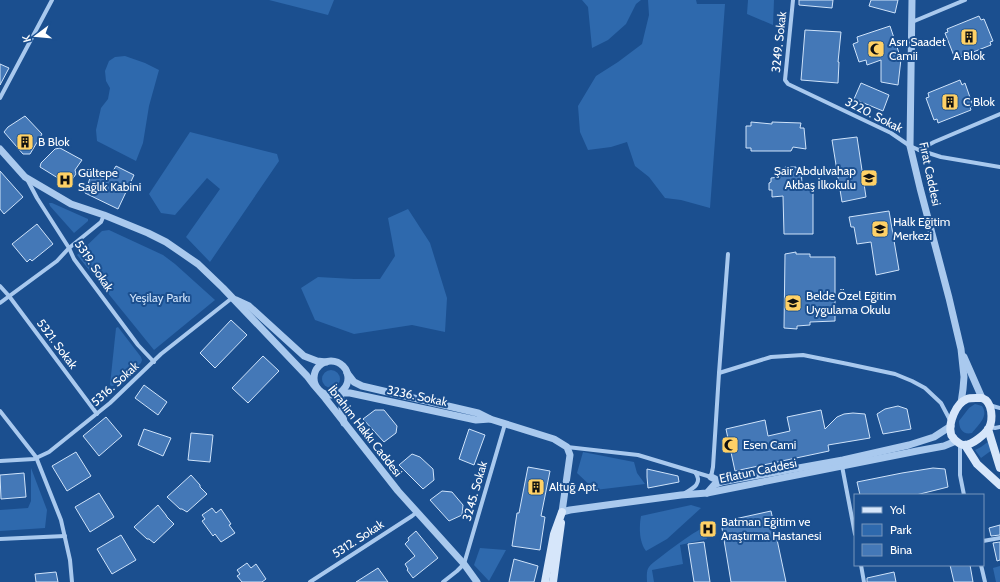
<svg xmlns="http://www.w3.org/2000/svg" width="1000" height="582" font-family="Cabin,sans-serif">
<rect width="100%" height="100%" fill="#1b4f8f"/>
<g fill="#2e69ad">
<path d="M269,0H334L328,15Z"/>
<path d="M582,0H641L636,4L626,24L608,40L592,48L588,7Z"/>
<path d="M648,0H696L697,4H725L710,208L681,200L665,198L649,177L635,166L627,142L611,147L588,150L580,132L578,106L596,76L618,62L642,44L649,15Z"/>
<path d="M748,0H774L773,25L747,14Z"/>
<path d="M125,56L145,63L159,70L149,106L143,143L136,161L97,141L96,130L101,108L108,99L110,88L106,81L105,71L109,61L115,57Z"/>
<path d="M190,132L277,154L279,161L210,262L186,237L220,189L207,178L175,215L161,213L149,194Z"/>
<path d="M49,203H52L88,219V221L74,233L50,206Z"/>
<path d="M408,209L430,243L447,298L445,332L412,325L354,334L315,320L301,288L318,277L354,279H380L395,256L388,218Z"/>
<path d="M109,230L163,255L175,264L215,300L154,350L77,255L102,231Z"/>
<path d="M118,327L141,357L142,360L141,363L113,386H111L110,385L116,328Z"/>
<circle cx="331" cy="379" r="9"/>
<path d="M975,404L982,406C989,416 979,424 972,433C963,435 959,429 959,421L969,408Z"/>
<path d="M989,441L992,450L981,458L975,450L981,447Z"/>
<path d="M583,452L634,462L637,473L645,484L595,490L577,473Z"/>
<path d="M31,468L47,510L45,528L0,531V510L28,508L31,501Z"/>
<path d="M691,505L701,508L667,539L646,551C639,542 639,527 641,516Z"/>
<path d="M704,527L707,539L680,545L683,564L652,570L654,582H647C647,577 646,571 649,567C651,564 655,561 658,559C673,547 688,536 704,527Z"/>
<path d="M480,548L506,550L489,581L474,565Z"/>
<path d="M1000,566V582H996L993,568Z"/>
</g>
<g fill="#4478b7" stroke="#cfe3fa">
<path d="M799,0H833L832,8L799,5Z"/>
<path d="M871,0H898L895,13L869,6Z"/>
<path d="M979,16L981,20L984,19L993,41L990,42L991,45L958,58L956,55L954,56L945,33L948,32L947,29Z"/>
<path d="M890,26L901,59L898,85L881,82V60L867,65L866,60L859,62L853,44L858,42L857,37Z"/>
<path d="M805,30L841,32L838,62H839L838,83L801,80Z"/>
<path d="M0,64L9,68L0,85Z"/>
<path d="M960,80L962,85L965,83L973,106L970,107L971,110L938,123L937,119L934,120L926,98L929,97L928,93Z"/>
<path d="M861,83L889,95L883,111L854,99Z"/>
<path d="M25,116L42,134L30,154H23L4,132L8,127Z"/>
<path d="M751,122L772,124V122L801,123L800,128H804L806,149L793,147L791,151H751V148H746V126H751Z"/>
<path d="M857,137L866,197L842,202L832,140Z"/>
<path d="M60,148L82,160L75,170L76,174L71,181L66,183L40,167L41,163L55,149Z"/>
<path d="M116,166L134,175L118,209L85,193L92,172L108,179Z"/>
<path d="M785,167H796V168H801L802,184H813V234H784L783,196L772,197V190H769V183L771,182V178L779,177L785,172Z"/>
<path d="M0,171L23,197L4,214L0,209Z"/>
<path d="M889,211L899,270L876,275L871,242L857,244L854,227H851L849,217Z"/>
<path d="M37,224L53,244L32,261L30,259L27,262L12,244Z"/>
<path d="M796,252V254H810V257H835V321L810,322V325L797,326V329L784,328L785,254Z"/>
<path d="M231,320L247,335L215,368L200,353Z"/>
<path d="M263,356L279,371L248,403L232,388Z"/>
<path d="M144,385L167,402L158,415L135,398Z"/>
<path d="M898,406L907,409L911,429L883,434L877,414L885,409Z"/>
<path d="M375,410H384L397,426L396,433L384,442L363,419Z"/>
<path d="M821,410L825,429L837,417L844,414L853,413L865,414L870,438L828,445L829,451L735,471L726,429L765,420L768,436L790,431L787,417Z"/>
<path d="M106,417L122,436L99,456L83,436Z"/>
<path d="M144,429L171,438L163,456L138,445Z"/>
<path d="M469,429L485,435L474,465L459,459Z"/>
<path d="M191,433L213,435L210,462L188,460Z"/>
<path d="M76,452L91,476L67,491L52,466Z"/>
<path d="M412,454L420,457L433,469L434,480L423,489L399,465Z"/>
<path d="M528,467L550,471L541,516L545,517L540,550L512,546L517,513H519Z"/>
<path d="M933,468L945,469L948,487L916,495H860L857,482L902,473Z"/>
<path d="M647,469L678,476L679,482L648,488L647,477Z"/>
<path d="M24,473L26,497L1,499L0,475Z"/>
<path d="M191,475L200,485V487L207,494L187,512L182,509H180L167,497Z"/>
<path d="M442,491L452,492L463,505L462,515L449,521L430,500Z"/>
<path d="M99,493L114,517L90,532L75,507Z"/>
<path d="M158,505L166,515L167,517L174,524L154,543L149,539H147L134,527Z"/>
<path d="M212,508L216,513L221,509L231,524L229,525L235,533L221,542L215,534L213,536L202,521L205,519L202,515Z"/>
<path d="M771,511L786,582H731L721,522Z"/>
<path d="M1000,525V535L991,536L989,528Z"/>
<path d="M416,531L438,558L413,578L407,570L408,569L405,564L415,556L405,544L409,540L408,538Z"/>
<path d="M121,535L136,560L112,574L97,549Z"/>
<path d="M704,542L710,582H694L688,544Z"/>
<path d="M1000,542V560L997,561L993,543Z"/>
<path d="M514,559L538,566L534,582H509Z"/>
<path d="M247,563L251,568L256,564L266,579L262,582H242L237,576L240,574L237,570Z"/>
<path d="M950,565H970L973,582H954Z"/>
<path d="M378,568L388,582H356Z"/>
<path d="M56,572L58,582H36L35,574Z"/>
<path d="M894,572L896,582H867V578Z"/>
</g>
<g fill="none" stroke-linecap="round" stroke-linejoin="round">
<g stroke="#a9c9ee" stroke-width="4">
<path d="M793,0L785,80L788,84L891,133L910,146L919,150L941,157L1000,167"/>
<path d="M912,22L965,0"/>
<path d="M0,98L52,0"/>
<path d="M919,150L934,142L1000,114"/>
<path d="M27,179L37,198L69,248L74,259L138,345L154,362"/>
<path d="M0,286L9,296L97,414"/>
<path d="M0,303L57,261L69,248L101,222L104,215"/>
<path d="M719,373L771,357L803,355L848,364L895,374L912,381L925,388L941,403L951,422"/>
<path d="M989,405L1000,408"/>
<path d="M0,411L36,457L61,520L70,560L72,582"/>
<path d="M990,427L995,428L1000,427"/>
<path d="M960,445V475L964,495"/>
<path d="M567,447L638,455L711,477L713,467L719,373L728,254"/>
<path d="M0,461L34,459L49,452L110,403L161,354L232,298"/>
<path d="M842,466L855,534"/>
<path d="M685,493C694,488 703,483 695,472"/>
<path d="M0,539L65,536"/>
<path d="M983,541L1000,538"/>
<path d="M861,565L864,582"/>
<path d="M981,565L985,582"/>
<path d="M310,582L412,516L417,512"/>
<path d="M443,582L457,571L464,564L505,424"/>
</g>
<g stroke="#a9c9ee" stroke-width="7">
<path d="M912,0L910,146L920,188L949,298L961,349L964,377L963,389L961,403"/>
<path d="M0,149L25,177L71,204L104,215L148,233L166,242L198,264L223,288L307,376L313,384L325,398L398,491L464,564L477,582"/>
<path d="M236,300L249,306L304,356L317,361L326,362"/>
<path d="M964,357L982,398"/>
<circle cx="331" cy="378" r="17"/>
<path d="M490,419L554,439L567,447L570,455L562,512L570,510L681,495L707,493L917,451L944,446L956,441"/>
<path d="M344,423L340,393H350L476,420L490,419L478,413L362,386L354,382L347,373"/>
<path d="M711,477L721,482"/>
<path d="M707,493L714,485L721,482L843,460L909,445L934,437L951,426"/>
</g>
<g stroke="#d6e6fa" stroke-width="8">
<path d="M976,398C978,398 980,398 982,398C993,402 993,420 989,428C986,433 982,436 978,439C974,442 969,445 964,445C960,445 957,442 954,439C953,437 951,436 951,434C948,423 956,403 967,399C969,398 973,398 976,398Z"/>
<path d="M988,429L1000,468"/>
<path d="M965,445L977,464L1000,485"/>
<path d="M545,582L554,534L562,512"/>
<path d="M553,582L561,523"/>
</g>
</g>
<defs>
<g id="building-square" transform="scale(0.9)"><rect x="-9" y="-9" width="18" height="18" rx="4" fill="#ffd166" stroke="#1b4f8f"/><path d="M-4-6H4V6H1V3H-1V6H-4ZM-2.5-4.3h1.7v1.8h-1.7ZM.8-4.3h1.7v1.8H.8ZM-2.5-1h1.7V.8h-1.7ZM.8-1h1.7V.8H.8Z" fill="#111"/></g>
<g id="mosque-square" transform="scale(0.9)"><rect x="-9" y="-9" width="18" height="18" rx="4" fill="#ffd166" stroke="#1b4f8f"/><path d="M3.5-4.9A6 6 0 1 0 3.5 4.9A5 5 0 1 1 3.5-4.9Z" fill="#111"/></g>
<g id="school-square" transform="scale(0.9)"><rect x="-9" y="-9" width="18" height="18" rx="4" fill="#ffd166" stroke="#1b4f8f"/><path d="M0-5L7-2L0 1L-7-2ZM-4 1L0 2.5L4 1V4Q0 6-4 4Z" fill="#111"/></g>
<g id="hospital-square" transform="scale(0.9)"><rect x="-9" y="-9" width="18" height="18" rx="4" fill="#ffd166" stroke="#1b4f8f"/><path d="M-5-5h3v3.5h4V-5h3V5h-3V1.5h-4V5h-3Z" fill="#111"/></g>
</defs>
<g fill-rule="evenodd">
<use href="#building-square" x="969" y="37"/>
<use href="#mosque-square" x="876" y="49"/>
<use href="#building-square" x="950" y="102"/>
<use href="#building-square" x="25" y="142"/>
<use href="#school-square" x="869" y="178"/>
<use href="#hospital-square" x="65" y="180"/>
<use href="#school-square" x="880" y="229"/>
<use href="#school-square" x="793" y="303"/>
<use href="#mosque-square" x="730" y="445"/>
<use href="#building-square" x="536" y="487"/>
<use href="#hospital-square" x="708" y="529"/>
</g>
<g text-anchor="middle" stroke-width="4" stroke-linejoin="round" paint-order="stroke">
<g font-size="12" fill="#fff" stroke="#1b4f8f">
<text transform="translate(779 42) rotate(-84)" y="4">3249. Sokak</text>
<text transform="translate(874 115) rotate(27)" y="4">3220. Sokak</text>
<text transform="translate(930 174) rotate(78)" y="4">Fırat Caddesi</text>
<text transform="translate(94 266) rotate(56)" y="4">5319. Sokak</text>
<text transform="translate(57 344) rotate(53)" y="4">5321. Sokak</text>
<text transform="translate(115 384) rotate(-42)" y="4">5316. Sokak</text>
<text transform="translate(417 396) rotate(12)" y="4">3236. Sokak</text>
<text transform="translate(365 431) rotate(52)" y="4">İbrahim Hakkı Caddesi</text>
<text transform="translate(758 471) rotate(-12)" y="4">Eflatun Caddesi</text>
<text transform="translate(475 491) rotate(-74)" y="4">3245. Sokak</text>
<text transform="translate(358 539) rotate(-33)" y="4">5312. Sokak</text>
</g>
<g font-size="12" fill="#fff" stroke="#1b4f8f" text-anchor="start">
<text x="889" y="46">Asrı Saadet<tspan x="889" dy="14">Camii</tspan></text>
<text x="969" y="60" text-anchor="middle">A Blok</text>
<text x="963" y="106">C Blok</text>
<text x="38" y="146">B Blok</text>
<text x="856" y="175" text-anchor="end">Şair Abdulvahap<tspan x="856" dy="14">Akbaş İlkokulu</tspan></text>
<text x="78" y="177">Gültepe<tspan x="78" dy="14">Sağlık Kabini</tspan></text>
<text x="893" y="226">Halk Eğitim<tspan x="893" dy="14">Merkezi</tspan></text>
<text x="806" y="300">Belde Özel Eğitim<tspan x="806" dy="14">Uygulama Okulu</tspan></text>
<text x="743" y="449">Esen Cami</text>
<text x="549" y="491">Altuğ Apt.</text>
<text x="721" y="526">Batman Eğitim ve<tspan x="721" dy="14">Araştırma Hastanesi</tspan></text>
</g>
<g font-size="12" fill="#cfe3fa" stroke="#1b4f8f">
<text x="160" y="302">Yeşilay Parkı</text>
</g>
</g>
<rect x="854" y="494" width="130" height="72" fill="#1b4f8f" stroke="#7695bc"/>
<rect x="862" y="507" width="20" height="6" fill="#d6e6fa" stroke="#7695bc"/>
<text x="890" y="514" font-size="12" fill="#ffffff">Yol</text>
<rect x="862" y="524" width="20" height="12" fill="#2e69ad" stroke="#7695bc"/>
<text x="890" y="534" font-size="12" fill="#ffffff">Park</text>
<rect x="862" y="544" width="20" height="12" fill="#4478b7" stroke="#7695bc"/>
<text x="890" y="554" font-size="12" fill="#ffffff">Bina</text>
<g transform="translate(36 36) rotate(254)" stroke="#1b4f8f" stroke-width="3" paint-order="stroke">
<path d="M0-3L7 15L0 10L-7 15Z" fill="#ffffff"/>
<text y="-6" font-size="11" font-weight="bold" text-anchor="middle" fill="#ffffff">K</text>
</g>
</svg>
